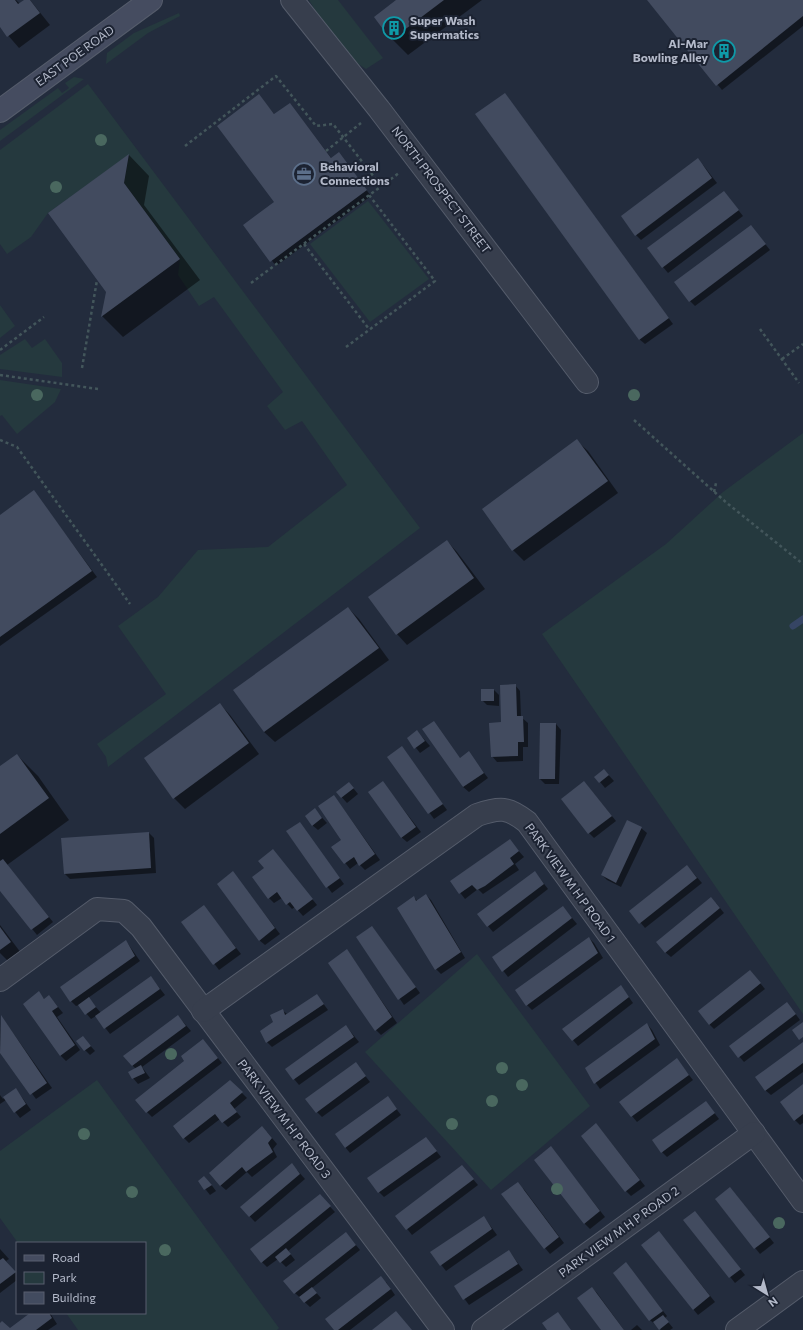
<svg xmlns="http://www.w3.org/2000/svg" width="803" height="1330" font-family="Commissioner,sans-serif">
<rect width="100%" height="100%" fill="#232c3d"/>
<g fill="#25393e">
<path d="M309,0H338L383,58L366,69L349,58L322,22Z"/>
<path d="M179,13L180,16L148,33L106,64L107,53L134,33Z"/>
<path d="M74,77L84,79L0,141V130L58,88L62,93L69,88L65,83Z"/>
<path d="M88,84L420,528L108,767L106,757L97,744L166,694L118,626L158,597L198,550L268,547L347,485L302,421L285,430L267,406L283,392L214,297L199,306L178,275L180,259L124,183L129,155L48,213L31,237L7,254L0,244V150Z"/>
<path d="M368,201L429,279L370,322L310,244Z"/>
<path d="M0,305L15,326L0,338Z"/>
<path d="M25,339L32,348L45,339L62,363V377L0,369V355Z"/>
<path d="M0,380L61,389L55,402L17,434L2,415L0,416Z"/>
<path d="M803,433V1014L542,634L666,544L723,492Z"/>
<path d="M477,954L590,1106L491,1190L365,1052Z"/>
<path d="M97,1080L279,1328L277,1330H78L66,1313H145V1243H18L0,1218V1151Z"/>
</g>
<g fill="#0007">
<path d="M0,0H16L20,4L26,0H30L50,25L19,48L0,26Z"/>
<path d="M398,0H482L408,55L392,39Z"/>
<path d="M648,0H803V26L722,90Z"/>
<path d="M505,94L673,324L645,344L639,339Z"/>
<path d="M259,96L275,115L290,104L332,159L339,154L371,196L276,266L245,225L276,202Z"/>
<path d="M129,155L149,176L144,205L200,280L123,337L102,316L107,292L49,213Z"/>
<path d="M703,165L717,183L641,240L636,235Z"/>
<path d="M724,192L743,216L668,273L648,249Z"/>
<path d="M751,226L770,250L695,306L690,301Z"/>
<path d="M577,441L588,451L618,493L524,561L513,550Z"/>
<path d="M34,492L97,577L0,646V516Z"/>
<path d="M447,541L457,552L485,589L407,645L397,634Z"/>
<path d="M348,608L359,619L389,660L275,742L264,732Z"/>
<path d="M515,685L520,691L521,717L528,723V747H523V761L497,762L492,756Z"/>
<path d="M494,690L499,695V706L487,705L482,700Z"/>
<path d="M220,704L230,715L259,754L185,809L174,798Z"/>
<path d="M433,722L460,759L469,753L488,778L469,792L463,787Z"/>
<path d="M556,724L561,730L559,784H545L540,779Z"/>
<path d="M417,731L430,746L420,753L408,738Z"/>
<path d="M402,748L447,810L434,819L389,757Z"/>
<path d="M17,755L38,776L69,820L7,865L53,922L37,935L0,889V768Z"/>
<path d="M604,770L614,781L605,788L596,777Z"/>
<path d="M584,782L616,821L594,838L589,833Z"/>
<path d="M349,783L358,794L347,803L337,792Z"/>
<path d="M383,783L421,832L407,842L401,837Z"/>
<path d="M334,796L380,860L365,870L358,863L350,869L333,847L343,840Z"/>
<path d="M315,810L327,823L318,830L312,825Z"/>
<path d="M299,823L344,884L332,893L287,832Z"/>
<path d="M641,828L647,833L621,887L607,880L602,875Z"/>
<path d="M149,833L154,838L156,873L70,879L64,873Z"/>
<path d="M509,840L524,857L515,864L519,870L483,894L478,889L465,899L451,881Z"/>
<path d="M273,850L317,905L303,916L295,907L292,909L282,898L274,903L269,898L265,868Z"/>
<path d="M687,866L702,883L645,928L631,911Z"/>
<path d="M535,872L548,889L493,932L488,926Z"/>
<path d="M233,873L280,934L265,945L259,940Z"/>
<path d="M426,895L431,900L465,958L441,974L436,969L414,897L418,902Z"/>
<path d="M716,903L724,913L671,957L665,952Z"/>
<path d="M204,907L241,954L219,970L183,922Z"/>
<path d="M563,907L577,924L508,977L493,957Z"/>
<path d="M0,925L21,953L9,962L0,953Z"/>
<path d="M372,927L420,993L404,1005L358,938Z"/>
<path d="M589,938L594,943L603,958L532,1010L527,1005Z"/>
<path d="M126,941L140,961L88,998L101,1013L151,977L165,995L110,1034L96,1016L91,1019L79,1005L76,1006L71,1001Z"/>
<path d="M347,951L397,1023L381,1035L376,1030Z"/>
<path d="M750,971L765,989L714,1029L709,1024Z"/>
<path d="M621,986L633,1003L578,1046L564,1029Z"/>
<path d="M39,993L45,1000L54,1002L63,1013L57,1017L80,1050L66,1061L60,1055Z"/>
<path d="M317,995L328,1010L272,1047L267,1042L282,1010L287,1014Z"/>
<path d="M792,1009L800,1020L744,1062L730,1046Z"/>
<path d="M1,1016L52,1088L36,1099L0,1051Z"/>
<path d="M178,1016L191,1031L142,1067L150,1078L138,1084L133,1078L136,1069L132,1065Z"/>
<path d="M647,1024L652,1030L660,1045L600,1089L586,1069Z"/>
<path d="M346,1026L359,1042L299,1085L294,1079Z"/>
<path d="M203,1040L222,1063L152,1117L147,1112Z"/>
<path d="M88,1043L95,1051L90,1055L85,1050Z"/>
<path d="M803,1044V1072L771,1095L765,1090Z"/>
<path d="M677,1060L693,1080L637,1122L620,1102Z"/>
<path d="M356,1064L370,1082L322,1117L317,1112Z"/>
<path d="M230,1081L247,1098L234,1109L241,1117L228,1127L220,1119L189,1143L184,1138Z"/>
<path d="M803,1086V1123L800,1125L795,1120Z"/>
<path d="M16,1089L31,1110L20,1118L6,1100L0,1104V1095L3,1099Z"/>
<path d="M388,1098L401,1115L350,1153L345,1147Z"/>
<path d="M706,1102L719,1119L667,1157L662,1152Z"/>
<path d="M601,1130L645,1186L631,1196L626,1191Z"/>
<path d="M267,1132L277,1144L273,1149L277,1157L252,1177L247,1172L226,1190L220,1185Z"/>
<path d="M426,1138L441,1157L384,1197L379,1192Z"/>
<path d="M551,1148L605,1217L590,1229L584,1223Z"/>
<path d="M297,1170L305,1179L255,1222L241,1207Z"/>
<path d="M467,1172L478,1185L412,1235L397,1216Z"/>
<path d="M199,1181L210,1183L216,1191L210,1195Z"/>
<path d="M523,1188L564,1243L550,1254L545,1248Z"/>
<path d="M735,1194L774,1243L760,1254L716,1200Z"/>
<path d="M320,1196L335,1212L288,1251L295,1260L286,1267L278,1259L267,1267L262,1262Z"/>
<path d="M484,1217L497,1235L446,1271L432,1253Z"/>
<path d="M700,1218L745,1275L735,1283L685,1220Z"/>
<path d="M346,1233L360,1250L312,1288L321,1298L310,1307L295,1293Z"/>
<path d="M664,1238L715,1302L698,1315L693,1309Z"/>
<path d="M0,1249L9,1259L6,1261L17,1274V1280L0,1293Z"/>
<path d="M509,1251L523,1270L469,1305L455,1286Z"/>
<path d="M626,1264L667,1316L665,1318L673,1328L670,1330H661L650,1320Z"/>
<path d="M386,1282L395,1295L350,1330H335Z"/>
<path d="M592,1288L597,1293L624,1330H602Z"/>
<path d="M32,1313H50L57,1324L48,1330H0V1324L10,1329Z"/>
<path d="M637,1325L642,1330H631Z"/>
</g>
<g fill="none" stroke-linecap="round" stroke-linejoin="round">
<path stroke="#364564" stroke-width="7" d="M793,626L803,619"/>
</g>
<g fill="#424b5f">
<path d="M0,0H15L18,4L24,0H30L40,13L7,37L0,27Z"/>
<path d="M396,0H444L391,40L374,17Z"/>
<path d="M647,0H803V16L716,86Z"/>
<path d="M505,93L669,318L639,340L475,114Z"/>
<path d="M259,94L274,114L290,103L331,158L339,152L367,190L270,262L243,225L274,202L217,126Z"/>
<path d="M129,154L124,183L180,259L101,317L106,292L48,213Z"/>
<path d="M698,158L712,178L635,236L621,216Z"/>
<path d="M724,191L739,210L662,268L647,248Z"/>
<path d="M751,225L766,244L689,302L674,282Z"/>
<path d="M577,439L608,481L512,551L482,509Z"/>
<path d="M34,490L92,571L0,637V515Z"/>
<path d="M447,540L474,578L396,635L368,597Z"/>
<path d="M348,607L379,648L264,732L233,690Z"/>
<path d="M516,684L517,716H523L524,742H518V756L491,757L489,723L501,722L500,685Z"/>
<rect x="481" y="689" width="13" height="12"/>
<path d="M220,703L249,743L173,799L144,758Z"/>
<path d="M434,721L460,758L469,751L484,773L463,787L422,729Z"/>
<path d="M540,723H556L555,779H539Z"/>
<path d="M417,730L425,741L414,749L407,738Z"/>
<path d="M402,746L443,804L428,814L387,757Z"/>
<path d="M17,754L49,798L0,834V766Z"/>
<path d="M604,769L609,775L599,783L594,777Z"/>
<path d="M383,781L416,827L401,838L368,792Z"/>
<path d="M584,781L612,816L588,834L561,799Z"/>
<path d="M349,782L354,788L341,798L336,792Z"/>
<path d="M334,795L375,854L359,866L354,857L344,864L331,847L341,840L318,806Z"/>
<path d="M315,808L322,818L312,826L305,816Z"/>
<path d="M627,820L642,827L616,883L601,875Z"/>
<path d="M300,822L340,878L326,888L286,831Z"/>
<path d="M149,832L151,868L64,874L61,838Z"/>
<path d="M510,839L519,851L510,858L514,864L485,886L477,890L472,885L459,894L450,881Z"/>
<path d="M273,849L313,899L297,911L290,902L286,905L277,892L268,899L252,877L264,868L258,861Z"/>
<path d="M3,859L49,917L31,930L0,891V861Z"/>
<path d="M687,865L697,878L639,924L629,911Z"/>
<path d="M233,871L275,928L259,941L217,884Z"/>
<path d="M535,871L544,884L487,927L477,914Z"/>
<path d="M426,894L461,952L435,970L397,908L414,896L416,901Z"/>
<path d="M711,897L720,908L665,953L656,942Z"/>
<path d="M204,905L236,948L213,965L181,922Z"/>
<path d="M563,906L572,918L502,972L492,957Z"/>
<path d="M372,926L416,987L398,1000L356,937Z"/>
<path d="M0,927L11,942L0,950Z"/>
<path d="M589,937L598,953L526,1006L515,990Z"/>
<path d="M126,940L135,956L70,1002L60,987Z"/>
<path d="M347,949L392,1017L375,1031L328,963Z"/>
<path d="M750,970L761,983L709,1025L698,1011Z"/>
<path d="M151,976L160,989L104,1029L95,1016Z"/>
<path d="M621,985L629,997L572,1041L562,1029Z"/>
<path d="M39,991L44,999L49,995L58,1007L52,1011L75,1045L60,1056L23,1004Z"/>
<path d="M317,994L324,1004L266,1043L260,1031L273,1022L270,1015L283,1009L285,1015Z"/>
<path d="M89,997L96,1007L85,1015L78,1005Z"/>
<path d="M787,1002L796,1014L738,1058L729,1046Z"/>
<path d="M1,1015L47,1083L30,1095L0,1053Z"/>
<path d="M178,1015L186,1026L132,1066L123,1056Z"/>
<path d="M803,1022V1037L799,1040L792,1030Z"/>
<path d="M647,1023L655,1039L594,1084L585,1068Z"/>
<path d="M346,1025L354,1037L293,1080L285,1069Z"/>
<path d="M83,1036L91,1046L84,1051L76,1041Z"/>
<path d="M203,1039L218,1058L146,1113L135,1100L184,1061L181,1056Z"/>
<path d="M803,1042V1063L765,1091L755,1077Z"/>
<path d="M677,1058L689,1075L631,1117L619,1102Z"/>
<path d="M356,1062L366,1076L316,1113L305,1099Z"/>
<path d="M141,1065L145,1073L132,1079L128,1072Z"/>
<path d="M230,1080L243,1092L230,1103L237,1112L222,1123L215,1114L183,1139L173,1126Z"/>
<path d="M803,1084V1114L794,1121L780,1102Z"/>
<path d="M16,1088L26,1104L14,1113L3,1097Z"/>
<path d="M388,1096L397,1109L345,1148L335,1134Z"/>
<path d="M706,1101L715,1113L661,1153L652,1140Z"/>
<path d="M596,1123L640,1180L625,1192L581,1136Z"/>
<path d="M262,1126L272,1138L268,1143L273,1152L246,1172L242,1167L220,1186L209,1173Z"/>
<path d="M426,1137L437,1151L378,1193L367,1178Z"/>
<path d="M551,1146L600,1211L584,1224L534,1160Z"/>
<path d="M292,1163L300,1174L249,1217L240,1207Z"/>
<path d="M462,1165L474,1179L406,1230L395,1216Z"/>
<path d="M204,1176L212,1185L204,1190L198,1181Z"/>
<path d="M518,1182L559,1237L544,1249L501,1194Z"/>
<path d="M730,1187L770,1237L754,1249L715,1199Z"/>
<path d="M320,1194L331,1206L261,1263L250,1249Z"/>
<path d="M695,1211L741,1269L729,1278L683,1220Z"/>
<path d="M484,1216L492,1229L440,1266L430,1252Z"/>
<path d="M659,1231L710,1296L693,1310L641,1245Z"/>
<path d="M346,1232L356,1245L294,1294L283,1281Z"/>
<path d="M286,1248L291,1254L280,1263L275,1257Z"/>
<path d="M509,1250L518,1264L463,1300L454,1286Z"/>
<path d="M3,1258L16,1272L0,1284V1260Z"/>
<path d="M626,1262L663,1311L649,1321L613,1273Z"/>
<path d="M381,1276L391,1289L338,1330H334L325,1319Z"/>
<path d="M312,1287L317,1293L304,1303L299,1297Z"/>
<path d="M592,1287L624,1330H601L577,1298Z"/>
<path d="M396,1311L412,1330H372Z"/>
<path d="M558,1312L571,1330H547L542,1323Z"/>
<path d="M30,1313H49L52,1318L36,1330H0V1323L2,1321L10,1328Z"/>
<path d="M663,1315L669,1322L659,1330L653,1322Z"/>
</g>
<g fill="none" stroke-linecap="round" stroke-linejoin="round">
<g stroke="#555c6b" stroke-width="24">
<g id="minor">
<path d="M292,0L379,109L587,382"/>
<path d="M0,980L97,909L124,911L141,927L443,1330"/>
<path d="M203,1011L477,815C500,807 508,807 527,822L803,1201"/>
<path d="M483,1330L754,1133"/>
</g>
</g>
<g stroke="#555c6b" stroke-width="24">
<path id="tertiary" d="M737,1330L803,1282"/>
</g>
<g stroke="#555c6b" stroke-width="24">
<path id="secondary" d="M0,111L151,0"/>
</g>
<g stroke="#43565b" stroke-width="2.5" stroke-dasharray="3 3" stroke-linecap="butt">
<path d="M185,146L276,76L316,126L333,124L381,186"/>
<path d="M326,151L361,123"/>
<path d="M304,244L369,329"/>
<path d="M251,283L399,173"/>
<path d="M760,329L799,383"/>
<path d="M346,347L435,281L369,195"/>
<path d="M0,350L44,317"/>
<path d="M782,359L803,344"/>
<path d="M82,368L97,280"/>
<path d="M0,375L98,389"/>
<path d="M634,420L728,504L803,564"/>
<path d="M0,440L17,447L130,604"/>
<path d="M714,492L716,483"/>
</g>
<use href="#minor" stroke="#373e4d" stroke-width="22"/>
<use href="#tertiary" stroke="#373e4d" stroke-width="22"/>
<use href="#secondary" stroke="#454c60" stroke-width="22"/>
</g>
<g fill="#4a685f">
<circle cx="101" cy="140" r="6"/>
<circle cx="56" cy="187" r="6"/>
<circle cx="37" cy="395" r="6"/>
<circle cx="634" cy="395" r="6"/>
<circle cx="171" cy="1054" r="6"/>
<circle cx="502" cy="1068" r="6"/>
<circle cx="522" cy="1085" r="6"/>
<circle cx="492" cy="1101" r="6"/>
<circle cx="452" cy="1124" r="6"/>
<circle cx="84" cy="1134" r="6"/>
<circle cx="557" cy="1189" r="6"/>
<circle cx="132" cy="1192" r="6"/>
<circle cx="779" cy="1223" r="6"/>
<circle cx="165" cy="1250" r="6"/>
</g>
<defs>
<g id="building-ring" transform="scale(1.15)"><circle r="9.5" fill="#1c2332" stroke="#0f9aa8" stroke-width="1.5"/><path d="M-4-6H4V6H1V3H-1V6H-4ZM-2.5-4.3h1.7v1.8h-1.7ZM.8-4.3h1.7v1.8H.8ZM-2.5-1h1.7V.8h-1.7ZM.8-1h1.7V.8H.8Z" fill="#0f9aa8"/></g>
<g id="office-ring" transform="scale(1.15)"><circle r="9.5" fill="#1c2332" stroke="#5c6f8a" stroke-width="1.5"/><path d="M-6-3h4V-5.5h4V-3h4V5H-6ZM-1-4.5V-3h2v-1.5ZM-6 0V1H6V0Z" fill="#5c6f8a"/></g>
</defs>
<g fill-rule="evenodd">
<use href="#building-ring" x="394" y="28"/>
<use href="#building-ring" x="724" y="51"/>
<use href="#office-ring" x="304" y="174"/>
</g>
<g text-anchor="middle" stroke-width="4" stroke-linejoin="round" paint-order="stroke">
<g font-size="12" font-weight="bold" fill="#b3b9c9" stroke="#1c2332" text-anchor="start">
<text x="410" y="25">Super Wash<tspan x="410" dy="14">Supermatics</tspan></text>
<text x="708" y="48" text-anchor="end">Al-Mar<tspan x="708" dy="14">Bowling Alley</tspan></text>
<text x="320" y="171">Behavioral<tspan x="320" dy="14">Connections</tspan></text>
</g>
<g font-size="12" fill="#b3b9c9" stroke="#1c2332">
<text transform="translate(75 56) rotate(-36)" y="4">EAST POE ROAD</text>
<text transform="translate(441 190) rotate(53)" y="4">NORTH PROSPECT STREET</text>
<text transform="translate(570 883) rotate(54)" y="4">PARK VIEW M H P ROAD 1</text>
<text transform="translate(284 1119) rotate(53)" y="4">PARK VIEW M H P ROAD 3</text>
<text transform="translate(619 1232) rotate(-36)" y="4">PARK VIEW M H P ROAD 2</text>
</g>
</g>
<rect x="16" y="1242" width="130" height="72" fill="#1c2332" stroke="#585f6e"/>
<rect x="24" y="1255" width="20" height="6" fill="#454c60" stroke="#585f6e"/>
<text x="52" y="1262" font-size="12" fill="#b3b9c9">Road</text>
<rect x="24" y="1272" width="20" height="12" fill="#25393e" stroke="#585f6e"/>
<text x="52" y="1282" font-size="12" fill="#b3b9c9">Park</text>
<rect x="24" y="1292" width="20" height="12" fill="#424b5f" stroke="#585f6e"/>
<text x="52" y="1302" font-size="12" fill="#b3b9c9">Building</text>
<g transform="translate(767 1294) rotate(143)" stroke="#1c2332" stroke-width="3" paint-order="stroke">
<path d="M0-3L7 15L0 10L-7 15Z" fill="#b3b9c9"/>
<text y="-6" font-size="11" font-weight="bold" text-anchor="middle" fill="#b3b9c9">N</text>
</g>
</svg>
